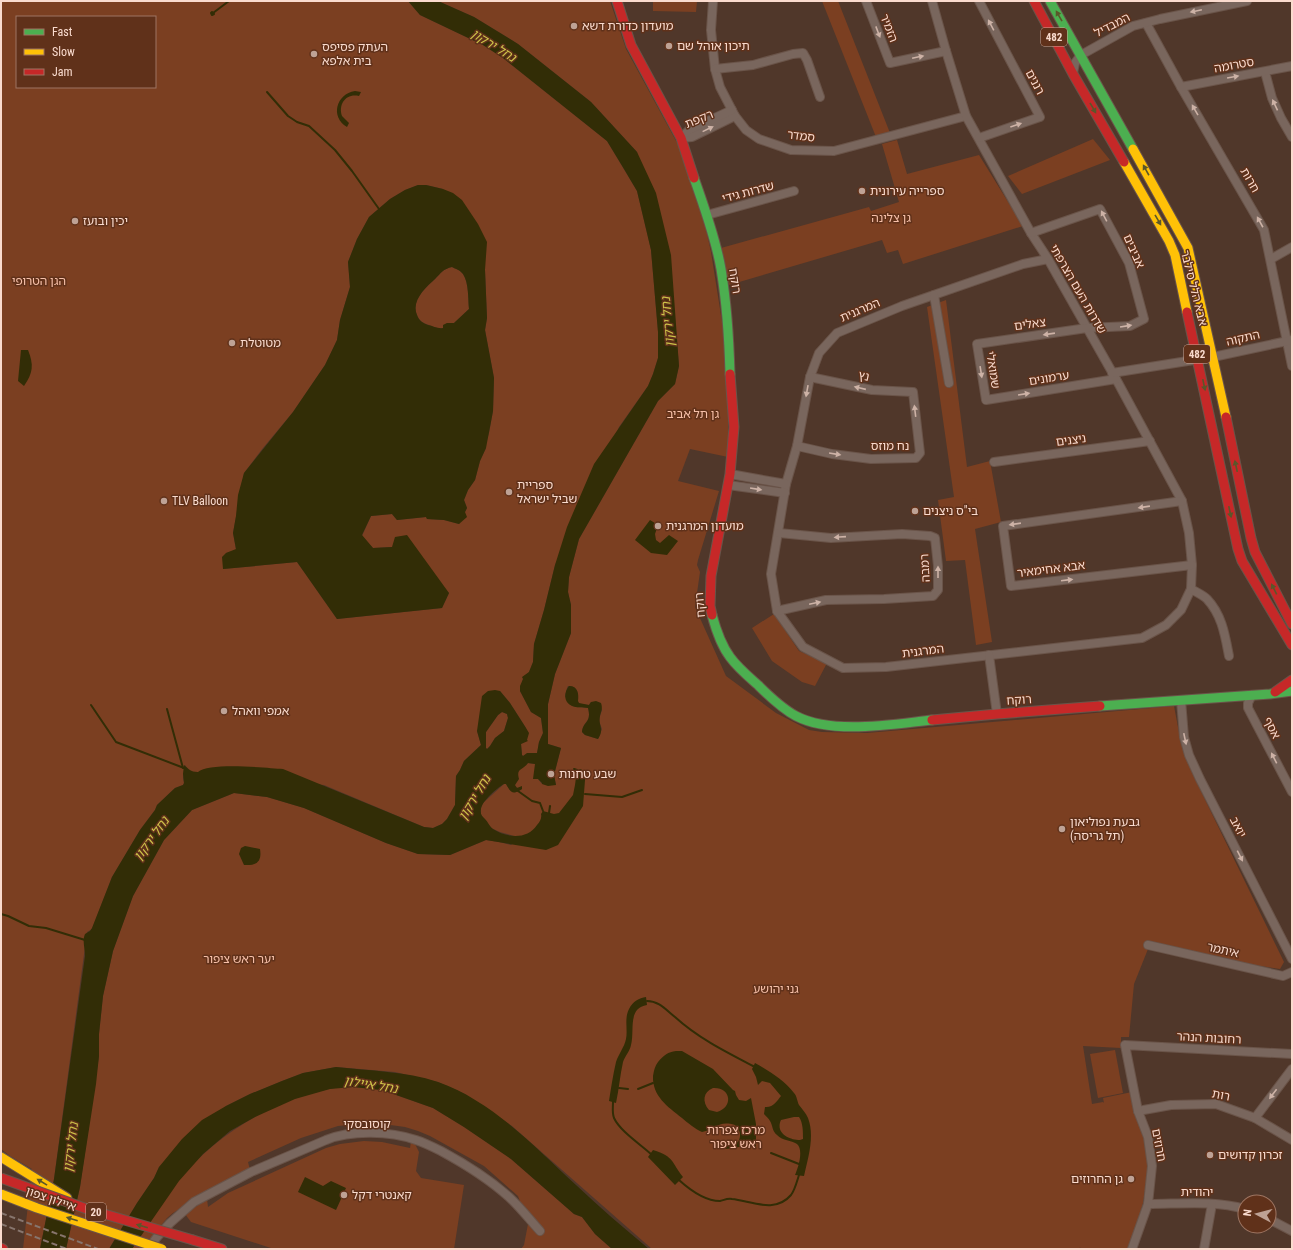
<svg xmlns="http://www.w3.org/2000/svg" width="1293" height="1250" font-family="'Roboto Condensed','Noto Sans Hebrew',sans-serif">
<rect width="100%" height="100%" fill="#50372a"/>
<g fill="#7b3f21" fill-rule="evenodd">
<path d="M1,1H408L420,15L483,45L503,58L607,141L637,191L651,250L658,331V358L653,374L648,386L619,427L555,565L544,610L534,644L533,662L529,672L523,679L520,691L531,712L541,718L543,733L539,742L537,754L530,753L523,756L522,755L521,744L527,740L526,728L510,703L500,691L477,731L481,745L464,761L460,770L456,776L455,805L447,819L442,824L433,828L424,827L324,785L193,772L189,771L185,765L183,778L184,783L183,785L175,788L157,805L155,810L140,830L112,877L92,929L87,932L54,1179L40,1249H23L32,1169L10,1156L1,1149ZM17,17H155V87H17ZM418,185H426L443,189L485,270L487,318L485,330L494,378L493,411L489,433L486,443V448L480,461L475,480L468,490L464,500L467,508L459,524L444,520L427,519L426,517L397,520L392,514L371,516L362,536L373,548L392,547L449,593L442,608L337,619L297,562L223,569L226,553L236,550L233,533L244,473L263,448L293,412L325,365L337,340L340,320L350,287L348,262L357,239L369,217L390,199L405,190Z"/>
<path d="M438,1H504L506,2V1H610L626,49L681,150L703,216L711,252L723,328L730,391L728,411V457L690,449L678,481L719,491L698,560L697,565L700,572L695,607L726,676L776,713L809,730L822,732L867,733L1174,706L1181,743L1195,779L1284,962L1280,969L1148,949L1134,984L1129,1037H1121V1048L1083,1046L1092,1104L1103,1102L1104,1103L1103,1098L1132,1092L1146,1139L1149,1166L1143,1203L1129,1249H1079L1081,1247L1078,1249H652L512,1126L465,1094L438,1082L395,1072L336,1067L303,1073L282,1081L250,1094L226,1106L159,1167L154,1178L137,1203L109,1249H66L80,1187L99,1056V1034L103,996L113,951L133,896L164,840L192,810L234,793L267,797L304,808L386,843L418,854L450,855L486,840L499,842L511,845L524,836H514L500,832L491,828L481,815V808L483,803L504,784H506C511,792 513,795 522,789L515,787V785L518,777L517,774L519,770L528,763L535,764L538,779L542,784L556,785L554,775L561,748L548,744V704L555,674L571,633V605L568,592L569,577L579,539L658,401L675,384L679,366L675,318L637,152L591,102L518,44L474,17ZM568,686C578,686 579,694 577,701L579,704L589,705L591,702H599L602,710L600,716L599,721L602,729L598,739L585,735L582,732C583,721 592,723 588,708C574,706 573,710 565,696L567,688Z"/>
<path d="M653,1H697L696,12L653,11Z"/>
<path d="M822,1H838L890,133L876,137Z"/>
<path d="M1093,139L1110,160L1022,194L1008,176Z"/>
<path d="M897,140L907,174L979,155L1023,226L903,264L898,250L887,253L882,240L729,285L721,248L869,207L871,211L899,202L882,144Z"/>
<path d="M452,267C456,269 460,270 463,274C469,283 468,299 469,309L454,323H447L444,328C438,329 434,327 429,325C423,323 419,321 417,315C411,301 425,288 435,279C441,273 443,269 452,267Z"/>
<path d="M946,300L967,467L990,461L1001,522L975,529L992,642L976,645L965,560L946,561L938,500L954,497L927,307Z"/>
<path d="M774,614L799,651L827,663L815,686L802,682L772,661L752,628Z"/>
<path d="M502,712L507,714L508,718L504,731L495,738L490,746L487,749L486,748V732L498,715Z"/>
<path d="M1115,1050L1123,1093L1098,1098L1090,1054Z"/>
<path d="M353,1087L382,1090L433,1108L464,1127L511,1159L574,1214L582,1217L595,1234L612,1249H521L524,1245L528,1224L518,1196L484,1166L430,1136L418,1131L405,1127L383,1124L367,1123L338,1126L301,1138L248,1162L250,1170L209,1190L173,1213L167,1218L142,1249H132C147,1227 162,1202 178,1181C214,1136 273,1100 329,1089C337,1087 345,1088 353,1087Z"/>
<path d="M364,1141L382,1142L410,1148L411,1142L415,1144L419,1152L416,1171L421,1178L464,1185L454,1249H274L191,1222L185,1214L207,1199L208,1207L228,1193L326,1148L340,1144Z"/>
</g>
<g fill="#322d06" fill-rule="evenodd">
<path d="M408,1H438L474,17L518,44L591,102L637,152L656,193L671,255L679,366L675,384L658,401L579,539L569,577L568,592L571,605V633L555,674L548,704V744L561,748L554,775L556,785L548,786L542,784V783L538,779H533L535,764L528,763C522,771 516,768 519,779L515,785L517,788L522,786V789C513,795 511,793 506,784H504C497,788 482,801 481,809C480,814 482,816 485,819C488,822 490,827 493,829C507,838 527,840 537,825C540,822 542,818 541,814L543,811L554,814L559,813L573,795L575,785L577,770L581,769L584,773L585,780L583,806L558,845L546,850L486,840L450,855L418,854L386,843L304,808L267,797L234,793L192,810L164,840L133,896L113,951L103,996L99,1034V1056L96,1084L80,1187L66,1249H40L54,1179L85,956C85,948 82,941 85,934L90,931L92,928L112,877L140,830L155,810L157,805L175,788L183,785L184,783L183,774L184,765C189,769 190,772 198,772C209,762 267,768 283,769L424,827L433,828L442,824L447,819L455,805L456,776L460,770L464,761L481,745L477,731L482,696L488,691L495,690L500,691L510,703L526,728L529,733L527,740L528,741L521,744L522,755L523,756L527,753H537L539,742L543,733L541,718L531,712L520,691V686L523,679L522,677L529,672L533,662L534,644L544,610L555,565L567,527L594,464L648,386L653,374L658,358V332L651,250L637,191L624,169L607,141L503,58L483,45L420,15ZM502,712L507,714L508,718L504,731L495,738L490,746L487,749L486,748V732L498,715Z"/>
<path d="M355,91L361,92L359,96C346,93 338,104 342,116L349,123L347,127C330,117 336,94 355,91Z"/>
<path d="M418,185H426L443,189L453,193L462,200L478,224L487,242L485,270L487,318L485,330L494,378L493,411L486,448L480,461L475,480L468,490L464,500L467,508L465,512L467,517L459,524L444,520L427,519L426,517L397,520L392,514L371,516L362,535L373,548L392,547L395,537L407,535L449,593L442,608L337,619L297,562L223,569L222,557L226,553L236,549L233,533L236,516L238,495L244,473L293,412L325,365L337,340L340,320L350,287L348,262L357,239L369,217L390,199L405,190ZM452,267C456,269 460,270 463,274C469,283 468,299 469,309L454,323H447L443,325V328C438,329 433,326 428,325C423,323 419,321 417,315C411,301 425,288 435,279C441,273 443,269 452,267Z"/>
<path d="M21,350H28C34,365 33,373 24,386L18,381Z"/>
<path d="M650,520L658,525L655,534L656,540L660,543L669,535L678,541L667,555L651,553L635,540Z"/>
<path d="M569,686C578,686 579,694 578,701L579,703L589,705L591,702L596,701L601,703C603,709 601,711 600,716C598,726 605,729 598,739L585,735L582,732C583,721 592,723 588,708C583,707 576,708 572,706C563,702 564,692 569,686Z"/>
<path d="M245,846L260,849C262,861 257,866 244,865L239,854L241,848Z"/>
<path d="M646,997L647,1005C627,1008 635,1031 631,1045C630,1051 625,1056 623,1062C620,1075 619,1089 616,1103L609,1101C611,1088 613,1075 616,1062C619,1053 624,1048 626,1039C628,1029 624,1019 629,1009C633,1001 639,998 646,997Z"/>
<path d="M676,1051H682L713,1069L733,1090L735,1091L736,1095L739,1100L746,1101L751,1098L756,1124V1147C741,1144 737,1149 724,1149L722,1147L723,1144L738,1142C742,1135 740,1130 735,1125C718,1120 717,1129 702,1132C695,1129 688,1123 682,1118C668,1107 652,1096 653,1076C654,1070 655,1066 658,1062C664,1055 668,1052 676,1051ZM713,1088C731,1087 734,1107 717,1112L709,1110C702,1102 703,1092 713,1088Z"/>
<path d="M755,1063C769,1071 784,1080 794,1093C797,1096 797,1101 799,1105C802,1109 806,1113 808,1118C815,1136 808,1158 804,1176L795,1175C798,1168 804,1150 797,1144C791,1140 783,1141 777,1135C772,1131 773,1126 770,1121C769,1119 766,1116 764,1114L765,1107C773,1108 777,1101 781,1096L770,1083L762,1081L758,1085L756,1077L752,1069ZM794,1117H799C803,1123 803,1131 803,1139L800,1140C789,1140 775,1133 781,1120Z"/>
<path d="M336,1067C370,1071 405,1071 438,1082C492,1101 535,1147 576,1185C599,1207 624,1228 649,1249H612L595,1234L582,1217L574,1214L511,1159L464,1127L433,1108L382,1090L353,1087L330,1089L295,1099L255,1117L230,1131L203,1154L179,1181L132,1249H109L137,1203L154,1178L159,1167L182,1139L202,1120L226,1106L250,1094L282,1081L303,1073Z"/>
<path d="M653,1150C675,1157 671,1162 683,1177L675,1185L648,1157Z"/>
<path d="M305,1177L323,1186L331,1181L346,1188L336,1210L298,1192Z"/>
</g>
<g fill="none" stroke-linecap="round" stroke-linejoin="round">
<g stroke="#322d06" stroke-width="2">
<path d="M212,12L214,14L212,15L211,13Z"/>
<path d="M213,13L229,1"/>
<path d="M267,92L288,116L297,122L309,126L335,150L352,171L379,209"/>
<path d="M91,705L116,742L184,768"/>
<path d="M167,709L183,768"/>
<path d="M574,769L577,770"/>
<path d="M518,791L532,801L540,803L543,811"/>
<path d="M585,794L622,797L642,790"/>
<path d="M549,813L550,806"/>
<path d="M1,914L8,916L29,926L46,928L85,940"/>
<path d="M647,1001C659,1001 666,1010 675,1017C698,1038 726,1052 753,1066"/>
<path d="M619,1088L628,1089"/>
<path d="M638,1089L653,1083"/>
<path d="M613,1102C613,1107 612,1113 614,1118C620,1131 640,1144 651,1154"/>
<path d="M771,1153L799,1164"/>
<path d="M679,1180C690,1190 704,1201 720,1201C724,1200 728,1198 732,1199C751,1201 775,1214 791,1195C795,1190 797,1181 799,1175"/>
</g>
<g stroke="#6a5449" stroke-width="10">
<g id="street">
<path d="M713,1L711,30L715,69L720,87L735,116L746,130L759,139L791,150L834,151L966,116"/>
<path d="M866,1L890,63L946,51"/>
<path d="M932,1L946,51L966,116L1031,233L1048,259L1116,379L1182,501L1189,533L1192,565L1191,589L1181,610L1166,625L1142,638L886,667L843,668L803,647L777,611L771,574L786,484L797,446L810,377L819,353L837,333L902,306L1023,264L1048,259"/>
<path d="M979,1L1040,117L979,138"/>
<path d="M1146,23L1181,87L1264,230L1292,366"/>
<path d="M715,69L753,65L793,54L803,53L807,60L820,97"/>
<path d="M1265,72L1272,98L1281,118L1292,137"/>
<path d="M1073,73L1075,63L1081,55L1133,26L1160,19L1247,1"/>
<path d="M1181,87L1292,66"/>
<path d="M681,138L692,137L735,116"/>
<path d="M681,138L689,130L732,110"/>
<path d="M707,215L794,191"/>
<path d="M1031,233L1100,209L1129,263L1144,319L1130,326L1087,328L977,344L986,400L1116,379"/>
<path d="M1271,259L1292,247"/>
<path d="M934,295L949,383"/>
<path d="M1112,373L1213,357L1292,340"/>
<path d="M797,446L832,454L871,459L916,458L920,453L913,392L872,390L810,377"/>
<path d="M994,462L1150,441"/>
<path d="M730,474L786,484"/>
<path d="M728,485L785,493"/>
<path d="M1182,501L1003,526L1011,586L1192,565"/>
<path d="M1191,589C1196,592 1203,595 1207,599C1222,615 1225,635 1229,656"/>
<path d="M777,611L826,600L884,599L933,596L938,590V566L935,538L930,536L902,534L831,538L779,533"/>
<path d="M989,655L997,714"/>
<path d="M1252,695L1248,703V708L1292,792"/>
<path d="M1181,700L1184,737L1189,755L1200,779L1292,959"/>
<path d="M1148,945L1283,976L1292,972"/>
<path d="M1138,1111L1171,1105L1216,1104L1255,1118L1292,1140"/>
<path d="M1255,1118L1292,1069"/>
<path d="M1148,1204C1180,1204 1214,1200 1245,1209"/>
<path d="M1269,1219L1292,1231"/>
<path d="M149,1248L157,1237L170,1223L194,1202L251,1172L326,1140C351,1130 390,1131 416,1140C425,1143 433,1147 441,1151C465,1164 489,1179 509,1197C520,1207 530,1220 540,1231"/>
<path d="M1132,1249L1148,1204L1152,1166L1148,1137L1138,1111L1125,1045L1292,1054"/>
<path d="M1204,1249L1212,1204"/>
</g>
</g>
<g stroke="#6a5449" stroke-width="11">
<g id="fast">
<path d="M1050,1L1133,149"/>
<path d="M694,178C704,206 716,240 721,269C727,305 729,338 730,374"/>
<path d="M712,615C716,630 721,645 730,657C738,668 749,677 758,685C769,696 783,709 796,716C832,735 894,724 932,720"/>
<path d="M1100,706L1270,694L1292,691"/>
</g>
</g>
<g stroke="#6a5449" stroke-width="11">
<g id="slow">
<path d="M1133,149L1188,248L1226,417"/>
<path d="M1124,162L1169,241L1175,255L1187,312"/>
<path d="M1,1157L67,1198"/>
</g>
</g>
<g stroke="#6a5449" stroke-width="11">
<g id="jam">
<path d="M617,1L631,45L681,138L694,178"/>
<path d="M1034,1L1073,74L1124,162"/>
<path d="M1187,312L1238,549L1242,561L1292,645"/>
<path d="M1226,417L1251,538L1255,552L1292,624"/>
<path d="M712,615L710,606L711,576L730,474L734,427L730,374"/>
<path d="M1275,692L1292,680"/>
<path d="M932,720L997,714L1100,706"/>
<path d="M193,1240L222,1249"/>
<path d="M1,1248L3,1249"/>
</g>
</g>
<use href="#street" stroke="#79665d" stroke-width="8"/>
<use href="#fast" stroke="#4caf50" stroke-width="9"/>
<use href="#slow" stroke="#ffc107" stroke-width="9"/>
<use href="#jam" stroke="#c62828" stroke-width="9"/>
<g stroke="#87756d" stroke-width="2" stroke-dasharray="6 3" stroke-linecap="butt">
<path d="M1,1213L98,1249"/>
<path d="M1,1224L67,1249"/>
</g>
<g stroke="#6a5449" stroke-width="11" stroke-linecap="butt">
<path id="slow-bridge" d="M1,1194L37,1208L162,1249"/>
</g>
<g stroke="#6a5449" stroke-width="11" stroke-linecap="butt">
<path id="jam-bridge" d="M1,1178L87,1209L193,1240"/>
</g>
<use href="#slow-bridge" stroke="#ffc107" stroke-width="9"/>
<use href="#jam-bridge" stroke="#c62828" stroke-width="9"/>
</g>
<defs><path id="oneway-solid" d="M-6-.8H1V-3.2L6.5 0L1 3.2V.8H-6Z"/></defs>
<g fill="#cdb2a6">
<use href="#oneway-solid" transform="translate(1196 11) rotate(168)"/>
<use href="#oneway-solid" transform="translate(991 25) rotate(-118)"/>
<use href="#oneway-solid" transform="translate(878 32) rotate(69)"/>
<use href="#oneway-solid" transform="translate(918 57) rotate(-12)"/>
<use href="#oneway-solid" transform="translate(1233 77) rotate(-10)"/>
<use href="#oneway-solid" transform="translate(1275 105) rotate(-115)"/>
<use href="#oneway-solid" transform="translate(1195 110) rotate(-120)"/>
<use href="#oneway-solid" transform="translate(1016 125) rotate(-19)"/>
<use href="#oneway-solid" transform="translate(708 129) rotate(-26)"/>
<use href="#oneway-solid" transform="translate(1104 216) rotate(-118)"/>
<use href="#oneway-solid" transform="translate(1260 222) rotate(-119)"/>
<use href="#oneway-solid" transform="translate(1126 326) rotate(-9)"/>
<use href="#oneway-solid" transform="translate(1049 334) rotate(172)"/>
<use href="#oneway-solid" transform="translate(981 372) rotate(81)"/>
<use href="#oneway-solid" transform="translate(860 388) rotate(-167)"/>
<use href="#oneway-solid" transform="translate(807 391) rotate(100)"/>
<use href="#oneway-solid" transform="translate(1024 394) rotate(-9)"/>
<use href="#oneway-solid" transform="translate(915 411) rotate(-97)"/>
<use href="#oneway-solid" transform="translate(835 454) rotate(9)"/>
<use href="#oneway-solid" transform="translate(756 489) rotate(9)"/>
<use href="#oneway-solid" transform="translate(1144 507) rotate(172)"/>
<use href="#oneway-solid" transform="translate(1015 524) rotate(172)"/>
<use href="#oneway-solid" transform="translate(840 537) rotate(176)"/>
<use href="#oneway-solid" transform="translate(938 572) rotate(-90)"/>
<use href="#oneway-solid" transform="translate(1067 580) rotate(-7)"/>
<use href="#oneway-solid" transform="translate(815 603) rotate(-12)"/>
<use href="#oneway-solid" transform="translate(1185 739) rotate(78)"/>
<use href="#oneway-solid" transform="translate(1274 758) rotate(-117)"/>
<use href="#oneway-solid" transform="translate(1240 856) rotate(63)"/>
<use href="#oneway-solid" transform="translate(1273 1094) rotate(127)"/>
</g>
<g fill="#5a572a">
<use href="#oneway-solid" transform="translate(1059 16) rotate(-120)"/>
<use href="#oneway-solid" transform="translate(1093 108) rotate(60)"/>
<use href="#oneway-solid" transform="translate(1146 170) rotate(-119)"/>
<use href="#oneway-solid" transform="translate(1158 220) rotate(60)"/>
<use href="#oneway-solid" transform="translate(1204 385) rotate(78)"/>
<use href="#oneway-solid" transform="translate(1236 466) rotate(-102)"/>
<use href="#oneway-solid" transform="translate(1230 512) rotate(78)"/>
<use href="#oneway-solid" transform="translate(1274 589) rotate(-117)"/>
<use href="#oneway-solid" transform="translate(42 1182) rotate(-149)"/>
<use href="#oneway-solid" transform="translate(72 1219) rotate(-162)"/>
<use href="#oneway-solid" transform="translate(142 1226) rotate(-164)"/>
</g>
<g fill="#bea295" stroke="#60311a" stroke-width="1.5">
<circle cx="574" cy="26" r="4"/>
<circle cx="669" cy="46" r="4"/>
<circle cx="314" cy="54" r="4"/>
<circle cx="862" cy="191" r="4"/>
<circle cx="75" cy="221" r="4"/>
<circle cx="232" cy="343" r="4"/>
<circle cx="509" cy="492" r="4"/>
<circle cx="164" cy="501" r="4"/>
<circle cx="915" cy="511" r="4"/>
<circle cx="658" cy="526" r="4"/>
<circle cx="224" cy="711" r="4"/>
<circle cx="551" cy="774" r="4"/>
<circle cx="1062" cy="829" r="4"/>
<circle cx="1210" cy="1155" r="4"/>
<circle cx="1131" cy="1179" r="4"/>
<circle cx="344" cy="1195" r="4"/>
</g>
<g text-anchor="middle" stroke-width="3" stroke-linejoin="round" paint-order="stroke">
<g fill="#60311a" stroke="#cca898" stroke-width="1">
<rect x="1041" y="28" width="26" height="18" rx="3"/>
<rect x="1184" y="345" width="26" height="18" rx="3"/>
<rect x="86" y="1203" width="20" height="18" rx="3"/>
</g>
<g font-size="11" font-weight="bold" fill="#fadbce">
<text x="1054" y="41">482</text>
<text x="1197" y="358">482</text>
<text x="96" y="1216">20</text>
</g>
<g font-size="12" fill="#fadbce" stroke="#60311a">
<text transform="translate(1112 25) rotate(-27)" y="4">המבדיל</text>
<text transform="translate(889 28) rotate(69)" y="4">הזמיר</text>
<text transform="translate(1234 65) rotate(-10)" y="4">סטרומה</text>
<text transform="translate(1035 82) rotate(62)" y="4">רננים</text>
<text transform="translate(699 119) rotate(-22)" y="4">רקפת</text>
<text transform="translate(801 136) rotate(7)" y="4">סמדר</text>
<text transform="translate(1250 180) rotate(60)" y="4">חרות</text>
<text transform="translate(748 192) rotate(-15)" y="4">שדרות גידי</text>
<text transform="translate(1134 251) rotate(66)" y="4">אביבים</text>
<text transform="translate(735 281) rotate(81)" y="4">רוקח</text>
<text transform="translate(1194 288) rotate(76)" y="4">אבא הלל סילבר</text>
<text transform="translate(1078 289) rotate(60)" y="4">שדרות העם הצרפתי</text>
<text transform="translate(860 310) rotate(-23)" y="4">המרגנית</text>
<text transform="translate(1030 324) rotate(-8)" y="4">צאלים</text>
<text transform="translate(1243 338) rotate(-13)" y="4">התקוה</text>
<text transform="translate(993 370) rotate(81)" y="4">שמואלי</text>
<text transform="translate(864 376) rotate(12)" y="4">נץ</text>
<text transform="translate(1049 378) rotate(-9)" y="4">ערמונים</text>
<text transform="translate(1071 440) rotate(-8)" y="4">ניצנים</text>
<text x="890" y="450">נח מוזס</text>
<text transform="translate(925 568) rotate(-93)" y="4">רמבה</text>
<text transform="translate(1051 569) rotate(-7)" y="4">אבא אחימאיר</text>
<text transform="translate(700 605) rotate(-95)" y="4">רוקח</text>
<text transform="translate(923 651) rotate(-7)" y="4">המרגנית</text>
<text transform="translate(1019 700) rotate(-4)" y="4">רוקח</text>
<text transform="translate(1272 728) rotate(63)" y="4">אסף</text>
<text transform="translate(1238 827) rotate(63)" y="4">יואב</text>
<text transform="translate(1223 950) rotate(13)" y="4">איתמר</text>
<text transform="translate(1209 1038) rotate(3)" y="4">רחובות הנהר</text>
<text transform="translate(1221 1095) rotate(11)" y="4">רות</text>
<text x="367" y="1128">קוסובסקי</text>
<text transform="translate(1159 1145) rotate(79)" y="4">חרוזים</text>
<text x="1197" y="1196">יהודית</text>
<text transform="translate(51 1199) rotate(19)" y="4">איילון צפון</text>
</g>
<g font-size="12" fill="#fadbce" stroke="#60311a" text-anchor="start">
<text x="582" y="30">מועדון כדורת דשא</text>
<text x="677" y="50">תיכון אוהל שם</text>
<text x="322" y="51">העתק פסיפס<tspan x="322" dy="14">בית אלפא</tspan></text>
<text x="870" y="195">ספרייה עירונית</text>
<text x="83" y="225">יכין ובועז</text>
<text x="240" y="347">מטוטלת</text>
<text x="517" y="489">ספריית<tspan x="517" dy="14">שביל ישראל</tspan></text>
<text x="172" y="505">TLV Balloon</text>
<text x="923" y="515">בי"ס ניצנים</text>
<text x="666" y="530">מועדון המרגנית</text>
<text x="232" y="715">אמפי וואהל</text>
<text x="559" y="778">שבע טחנות</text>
<text x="1070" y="826">גבעת נפוליאון<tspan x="1070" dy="14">(תל גריסה)</tspan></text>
<text x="1218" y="1159">זכרון קדושים</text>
<text x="1123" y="1183" text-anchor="end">גן החרוזים</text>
<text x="352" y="1199">קאנטרי דקל</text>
</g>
<g font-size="12" fill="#f7c0a9" stroke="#60311a">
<text x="891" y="222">גן צלינה</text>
<text x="39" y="285">הגן הטרופי</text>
<text x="693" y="418">גן תל אביב</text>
<text x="239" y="963">יער ראש ציפור</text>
<text x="776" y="993">גני יהושע</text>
<text x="736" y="1134">מרכז צפרות<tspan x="736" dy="14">ראש ציפור</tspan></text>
</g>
<g font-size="13" font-style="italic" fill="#cec449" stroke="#60311a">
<text transform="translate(494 45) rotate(32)" y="5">נחל ירקון</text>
<text transform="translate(667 322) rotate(-95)" y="5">נחל ירקון</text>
<text transform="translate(474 797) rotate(-59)" y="5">נחל ירקון</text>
<text transform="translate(151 838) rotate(-54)" y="5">נחל ירקון</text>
<text transform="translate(371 1084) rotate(9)" y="5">נחל איילון</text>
<text transform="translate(70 1147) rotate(-83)" y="5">נחל ירקון</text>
</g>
</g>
<rect width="1293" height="1250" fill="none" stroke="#fadbce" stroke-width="4"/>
<rect x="16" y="16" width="140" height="72" fill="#60311a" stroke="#9e7562"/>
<rect x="24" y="29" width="20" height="6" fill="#4caf50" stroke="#9e7562"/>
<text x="52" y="36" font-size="12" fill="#fadbce">Fast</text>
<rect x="24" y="49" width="20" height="6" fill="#ffc107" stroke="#9e7562"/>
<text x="52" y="56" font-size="12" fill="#fadbce">Slow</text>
<rect x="24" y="69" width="20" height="6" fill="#c62828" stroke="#9e7562"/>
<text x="52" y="76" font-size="12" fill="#fadbce">Jam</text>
<g transform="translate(1257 1214) rotate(277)"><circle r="19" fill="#60311a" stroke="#9e7562"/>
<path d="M0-3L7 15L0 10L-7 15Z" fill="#bea295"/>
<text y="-6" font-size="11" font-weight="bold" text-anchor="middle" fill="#fadbce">N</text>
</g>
</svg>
